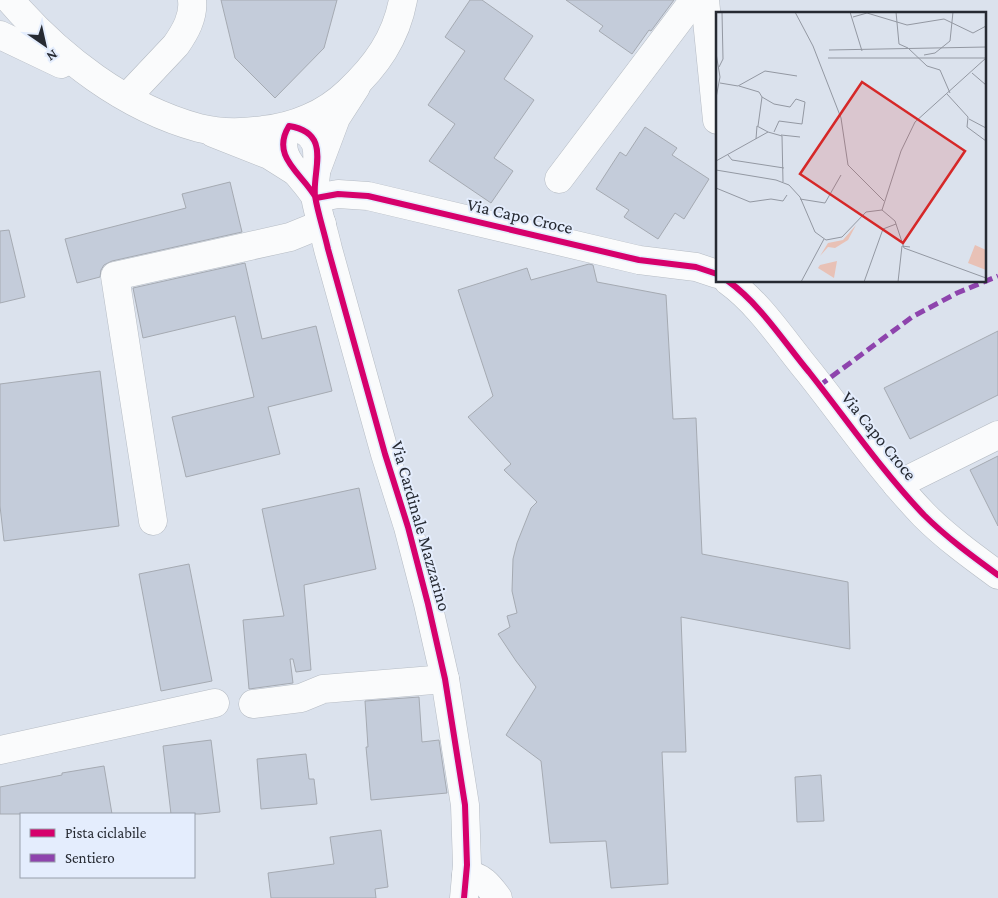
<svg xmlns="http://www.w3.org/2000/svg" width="998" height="898" font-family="'Crimson Pro',serif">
<rect width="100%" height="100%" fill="#dbe2ed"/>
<g fill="#c4ccda" stroke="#a5aab2">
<path d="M221,0H337L324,48L275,98L235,58Z"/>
<path d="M470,0H482L533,36L504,79L534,100L494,158L513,171L491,203L429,161L455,124L428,105L465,51L445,37Z"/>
<path d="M566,0H674L651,31L649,30L632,54L599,31L603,26Z"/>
<path d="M645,127L677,148L672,155L709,179L684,219L675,213L658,239L624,217L629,210L596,189L620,152L626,156Z"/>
<path d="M230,182L242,232L112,261L104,265L101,270L100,277L77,283L65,239L186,208L182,194Z"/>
<path d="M9,230L25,297L0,303V231Z"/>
<path d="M245,263L262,339L316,326L332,391L268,407L280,454L186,477L172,417L254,397L235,316L143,338L133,288Z"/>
<path d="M589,264L593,265L597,282L666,295L673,419L696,418L702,554L848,582L850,649L681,617L686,752H662L668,884L611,888L606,841L550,843L541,761L506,735L536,687L516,661L498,634L510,627L507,616L517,613L512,591L513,559L517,543L531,508L537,502L504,470L511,464L468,417L493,396L458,290L527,268L531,280Z"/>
<path d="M998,331V395L910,439L884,388Z"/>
<path d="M100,371L119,526L4,541L0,506V384Z"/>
<path d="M998,456V526L970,470Z"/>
<path d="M359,488L376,569L304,585L311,670L296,672L293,659H290L293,683L249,689L243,620L284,616L262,509Z"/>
<path d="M189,564L212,681L161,691L139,574Z"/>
<path d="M419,697L422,742L439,740L447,793L371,800L366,747H368L365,701Z"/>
<path d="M211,740L220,812L200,814H171L163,746Z"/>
<path d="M306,754L309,779H314L317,804L261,809L257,759Z"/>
<path d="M104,766L112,814H0V787L62,775V773Z"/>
<path d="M821,775L824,821L797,822L795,777Z"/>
<path d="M381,830L388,887L375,889L376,898H271L268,873L334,864L330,837Z"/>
</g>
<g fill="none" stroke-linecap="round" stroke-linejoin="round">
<g stroke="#b6bcc4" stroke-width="29">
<g id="minor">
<path d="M705,0L717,120"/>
<path d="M127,97L176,45C185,32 194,17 192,0"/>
<path d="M213,133L269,155L296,172"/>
<path d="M318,166L336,118L356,87"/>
<path d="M559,179L694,0"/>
<path d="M316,198C302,173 270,157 289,126C333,133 312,170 315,196C318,214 324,231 328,249L385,454L408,527L428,604L445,679L465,805L467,865L464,898"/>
<path d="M316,198L338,194L368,196L639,260L696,267L717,274"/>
<path d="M728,281C760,304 784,342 809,372C847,420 882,471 924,515C946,537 972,556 998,575"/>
<path d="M897,485L998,435"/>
<path d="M153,521L115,276L290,237L322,224"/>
<path d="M253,704L301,698L323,689L445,679"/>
<path d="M0,750L215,703"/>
<path d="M466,875C482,876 489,886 498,898"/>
</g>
</g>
<g stroke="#b6bcc4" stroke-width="29">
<g id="major">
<path d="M10,0C59,57 125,108 199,128C219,133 242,133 263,130C294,127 325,114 348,92C376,66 396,38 403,0"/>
<path d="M0,35L61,64"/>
</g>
</g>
<use href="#minor" stroke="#fafbfc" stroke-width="28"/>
<use href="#major" stroke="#fafbfc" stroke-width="28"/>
<path stroke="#8e44ad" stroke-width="5" stroke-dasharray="10 5" stroke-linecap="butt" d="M819,386L912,317L957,293L998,276"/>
<g stroke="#e4edfd" stroke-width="9">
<g id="cycleway">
<path d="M316,198C302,173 270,157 289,126C333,133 312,170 315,196C318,214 324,231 328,249L385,454L408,527L428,604L445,679L465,805L467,865L464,898"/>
<path d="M316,198L338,194L368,196L639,260L696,267L717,274"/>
<path d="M728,281C760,304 784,342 809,372C847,420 882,471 924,515C946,537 972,556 998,575"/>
</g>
</g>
<use href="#cycleway" stroke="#d6006c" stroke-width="6"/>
</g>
<g text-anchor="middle" stroke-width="4" stroke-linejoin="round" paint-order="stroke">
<g font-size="18" fill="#262a32" stroke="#e4edfd">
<text transform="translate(520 216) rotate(13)" y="6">Via Capo Croce</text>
<text transform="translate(879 436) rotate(51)" y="6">Via Capo Croce</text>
<text transform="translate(421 526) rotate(74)" y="6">Via Cardinale Mazzarino</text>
</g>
</g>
<g transform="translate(716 12)">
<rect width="270" height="270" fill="#dbe2ed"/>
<path d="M140,213L132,228L119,236L112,235L104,244L112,231L127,228ZM259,233L270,238V258L252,251ZM121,249L118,266L102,256L104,253Z" fill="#e8c1b6"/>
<path fill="none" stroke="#9398a2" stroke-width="1" d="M79,0L97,34L125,106L132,153L168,189M134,0L146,39M180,0L183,32L192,36L211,54L224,58L234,81M137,5L151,1L191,13L228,7L257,21L270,14M113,38L270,35M0,41L4,65L0,86M208,43L219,41L234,29L237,0M112,46H270M3,55L7,47L6,0M256,61L270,73M4,71L22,74L49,59L81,64M23,74L43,80L46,85M231,82L252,105L251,115L270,129M46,85L58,92L74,95L80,87L89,90L86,112L63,109L58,120M253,107L270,116M42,114L46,85M52,120L66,124L67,170M65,123L84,125M40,127L41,114L52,120M12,143L16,148L68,156M0,149L52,120M0,158L60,168L73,173L84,185L99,220L110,228L126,225L150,200L166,198L179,209L188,236L270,266M0,176L34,190L55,187L67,189L71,183M84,187L109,191L125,163M166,198L185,139L199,110L270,46M85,270L108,227M148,270L167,217L180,212M182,270L186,234L194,235"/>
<path fill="#d62828" fill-opacity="0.15" stroke="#d62828" stroke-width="2.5" d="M146,70L249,139L187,231L84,162Z"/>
<rect width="270" height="270" fill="none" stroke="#262a32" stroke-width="2.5"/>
</g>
<rect x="20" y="813" width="175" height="65" fill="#e4edfd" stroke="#989fac"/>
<rect x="30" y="829" width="25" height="8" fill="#d6006c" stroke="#989fac"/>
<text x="65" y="838" font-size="15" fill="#262a32">Pista ciclabile</text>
<rect x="30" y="854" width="25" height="8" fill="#8e44ad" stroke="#989fac"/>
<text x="65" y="863" font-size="15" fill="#262a32">Sentiero</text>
<g transform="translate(45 45) rotate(146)" stroke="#e4edfd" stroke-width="4" paint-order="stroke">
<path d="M0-4L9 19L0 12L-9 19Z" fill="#262a32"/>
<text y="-8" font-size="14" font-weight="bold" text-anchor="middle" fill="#262a32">N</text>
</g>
</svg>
